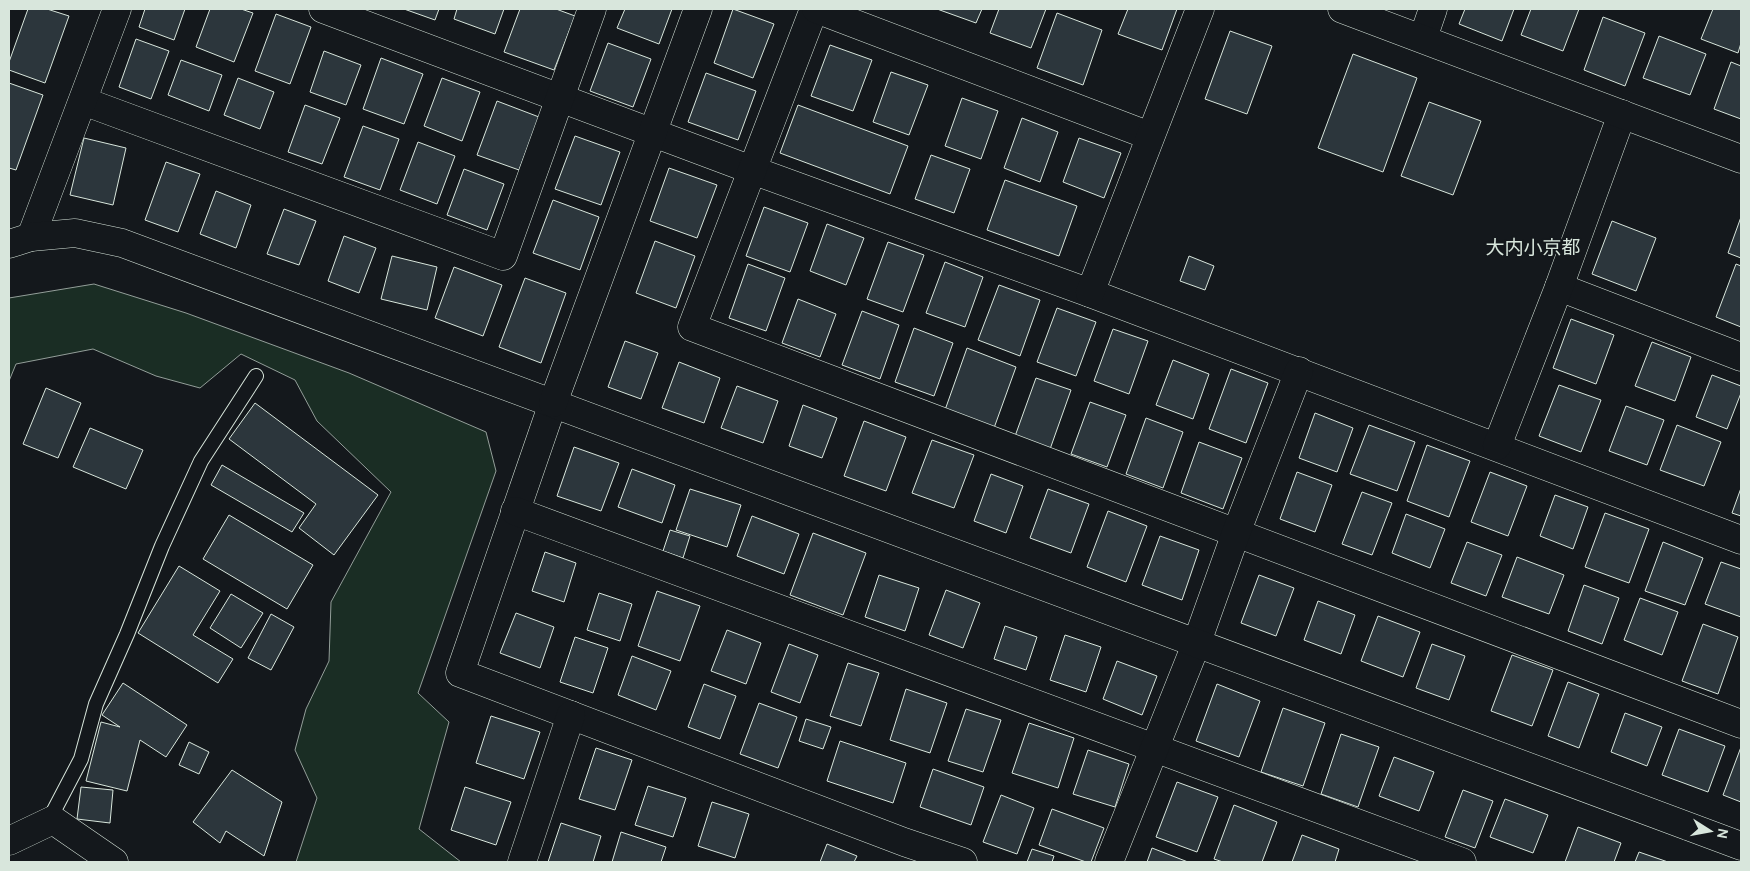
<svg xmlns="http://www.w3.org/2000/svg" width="1750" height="871" font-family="Cabin,'Noto Sans JP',sans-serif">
<rect width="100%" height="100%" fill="#14181c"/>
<path fill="#1a2d24" stroke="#939e99" d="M94,284L186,313L349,373L486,432L496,471L418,693L449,722L419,829L461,862H296L317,798L295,750L306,709L329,661L331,602L391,492L317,421L295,380L241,354L200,388L156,376L93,349L16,364L9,381V298Z"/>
<g fill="#2c363c" stroke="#d8e6dc">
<path d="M28,9H47L69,16L45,83L9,70V62Z"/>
<path d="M145,9H185L174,40L139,27Z"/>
<path d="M210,9H241L253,13L234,62L196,47Z"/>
<path d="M404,9H439L435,20Z"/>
<path d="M457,9H504L495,34L454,19Z"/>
<path d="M520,9H556L575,16L554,70L504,52Z"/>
<path d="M625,9H672L659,44L617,28Z"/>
<path d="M733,9L774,24L753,78L714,63Z"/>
<path d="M937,9H982L976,23Z"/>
<path d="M999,9H1046L1031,48L990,33Z"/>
<path d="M1128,9H1177L1162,50L1118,34Z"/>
<path d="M1465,9H1514L1502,41L1459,24Z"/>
<path d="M1531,9H1579L1563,51L1521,35Z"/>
<path d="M1713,9H1741V43L1738,53L1701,39Z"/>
<path d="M1057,13L1102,30L1083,85L1037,68Z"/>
<path d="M276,14L311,27L290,84L255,71Z"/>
<path d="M1603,17L1645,33L1625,86L1584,70Z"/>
<path d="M1230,31L1272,46L1247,114L1205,99Z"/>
<path d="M1659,36L1706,54L1690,95L1643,78Z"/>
<path d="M136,39L169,51L151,99L119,87Z"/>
<path d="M608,43L651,59L633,107L590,91Z"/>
<path d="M830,45L872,60L853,111L811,96Z"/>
<path d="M324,51L361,65L346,105L310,92Z"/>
<path d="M1353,54L1417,78L1383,172L1318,148Z"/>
<path d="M381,58L423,74L404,124L363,109Z"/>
<path d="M181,60L222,75L209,111L168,95Z"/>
<path d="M1731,62L1741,66V119L1714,109Z"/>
<path d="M891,72L928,85L909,135L873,122Z"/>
<path d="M706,73L756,91L738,140L688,122Z"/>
<path d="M238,78L274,92L260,129L224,115Z"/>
<path d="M442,78L480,92L462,141L424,126Z"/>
<path d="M9,83L43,95L16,170L9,168Z"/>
<path d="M962,98L998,111L981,159L945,146Z"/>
<path d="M497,101L539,117L519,170L477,155Z"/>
<path d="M1429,102L1481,121L1453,195L1401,176Z"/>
<path d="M305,105L340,118L322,164L288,152Z"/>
<path d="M798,105L908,146L890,194L780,153Z"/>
<path d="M1022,118L1058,132L1040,182L1004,168Z"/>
<path d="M363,126L399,139L380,190L344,177Z"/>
<path d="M575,136L620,152L601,205L555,189Z"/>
<path d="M84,138L126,148L113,205L70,195Z"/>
<path d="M1079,138L1121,153L1104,198L1063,182Z"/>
<path d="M418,142L455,156L437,204L400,190Z"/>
<path d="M931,155L970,169L954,213L915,199Z"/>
<path d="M166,162L200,174L178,232L145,220Z"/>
<path d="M669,168L717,185L697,238L650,221Z"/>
<path d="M464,169L504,184L487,230L447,215Z"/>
<path d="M1005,180L1077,206L1059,256L987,230Z"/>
<path d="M216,191L251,205L236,248L200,234Z"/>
<path d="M553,200L599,217L580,270L533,253Z"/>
<path d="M764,207L808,223L790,272L746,256Z"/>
<path d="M284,209L316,221L299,265L267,254Z"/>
<path d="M1741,217V258L1728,253Z"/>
<path d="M1612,221L1656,238L1636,291L1592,274Z"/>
<path d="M827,224L864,238L846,285L810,271Z"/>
<path d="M344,236L376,248L359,293L328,281Z"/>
<path d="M655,241L695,256L676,308L636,293Z"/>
<path d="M888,242L924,255L903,312L867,299Z"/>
<path d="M392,256L437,267L427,310L381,299Z"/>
<path d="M1189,256L1214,266L1205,290L1180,281Z"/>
<path d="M945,262L983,277L965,327L926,313Z"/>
<path d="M748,264L785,278L766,331L729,318Z"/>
<path d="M1736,264L1741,266V327L1716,317Z"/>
<path d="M454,267L502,285L483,336L435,318Z"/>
<path d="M525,278L566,293L541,363L499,347Z"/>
<path d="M999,285L1040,300L1020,356L978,340Z"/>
<path d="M798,299L836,314L820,357L782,343Z"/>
<path d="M1057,308L1096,322L1076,376L1037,362Z"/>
<path d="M862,311L899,325L880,379L842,365Z"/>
<path d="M1571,319L1614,335L1596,384L1553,368Z"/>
<path d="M914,328L953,343L934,396L895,382Z"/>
<path d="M1113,329L1148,341L1129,394L1094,381Z"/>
<path d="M625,341L658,353L641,399L608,387Z"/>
<path d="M1652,342L1691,357L1675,401L1635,386Z"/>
<path d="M967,348L1016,367L994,428L945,410Z"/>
<path d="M1173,360L1209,374L1193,419L1156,405Z"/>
<path d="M679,362L720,378L704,423L662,408Z"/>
<path d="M1231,369L1268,383L1246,443L1209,429Z"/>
<path d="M1712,375L1741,386V393L1727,429L1696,417Z"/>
<path d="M1036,378L1071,390L1049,452L1014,439Z"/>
<path d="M1559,385L1601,400L1581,452L1539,436Z"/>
<path d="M737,386L778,401L763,443L721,428Z"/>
<path d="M46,388L81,403L58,458L23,444Z"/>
<path d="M1090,402L1126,415L1107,467L1071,454Z"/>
<path d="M255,403L378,495L334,555L299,528L316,504L229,439Z"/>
<path d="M803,405L837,418L822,458L789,446Z"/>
<path d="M1626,406L1664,420L1647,465L1609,451Z"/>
<path d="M1315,413L1353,428L1337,472L1299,458Z"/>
<path d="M1146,418L1183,432L1163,488L1126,474Z"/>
<path d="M864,421L906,437L886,491L844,476Z"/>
<path d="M1369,425L1415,442L1397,491L1350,474Z"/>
<path d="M1677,425L1721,442L1704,486L1660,470Z"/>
<path d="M90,428L143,450L126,489L73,467Z"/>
<path d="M932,440L974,455L954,508L912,493Z"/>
<path d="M1199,442L1242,458L1223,509L1181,493Z"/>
<path d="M1427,445L1470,461L1449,517L1407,501Z"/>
<path d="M574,447L619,463L601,511L557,496Z"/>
<path d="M222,465L304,513L292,532L211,485Z"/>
<path d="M632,469L675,485L662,523L618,507Z"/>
<path d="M1297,472L1332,485L1315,532L1280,519Z"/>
<path d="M1490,472L1527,486L1508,536L1471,522Z"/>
<path d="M991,474L1023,486L1006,533L974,521Z"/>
<path d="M1741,488V516L1732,513Z"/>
<path d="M690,489L741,505L727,547L676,530Z"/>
<path d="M1048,489L1089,504L1071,553L1030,538Z"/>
<path d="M1362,492L1392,503L1372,555L1342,544Z"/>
<path d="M1555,495L1588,507L1573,549L1540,536Z"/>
<path d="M1108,511L1147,526L1126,582L1087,567Z"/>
<path d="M1605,513L1649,529L1629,583L1585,567Z"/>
<path d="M1406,514L1445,529L1430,568L1392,553Z"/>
<path d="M229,515L313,565L287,609L203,559Z"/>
<path d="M752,516L799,534L784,574L737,556Z"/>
<path d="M670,530L690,536L683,558L663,551Z"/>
<path d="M813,533L866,553L843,615L790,595Z"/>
<path d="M1160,536L1199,550L1182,600L1142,585Z"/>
<path d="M1467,542L1502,555L1486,596L1451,583Z"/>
<path d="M1663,542L1703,558L1685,605L1645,591Z"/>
<path d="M545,552L576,563L564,602L532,591Z"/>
<path d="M1517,557L1564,575L1549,614L1502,597Z"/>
<path d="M1721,562L1741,569V617L1705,604Z"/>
<path d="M179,566L220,591L193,635L233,659L218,683L138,633Z"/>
<path d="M879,575L919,588L905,631L865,617Z"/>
<path d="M1259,575L1294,588L1276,636L1241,623Z"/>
<path d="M1584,585L1619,598L1602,644L1568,631Z"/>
<path d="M946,590L980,603L963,648L929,635Z"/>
<path d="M657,591L700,606L680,661L638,646Z"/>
<path d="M599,593L632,604L620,641L587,630Z"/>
<path d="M231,594L263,613L241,648L210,628Z"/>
<path d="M1640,598L1678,612L1662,655L1624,640Z"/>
<path d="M1318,601L1355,615L1341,654L1304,640Z"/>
<path d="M516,613L554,627L540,668L500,653Z"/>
<path d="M271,614L294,627L271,670L248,658Z"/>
<path d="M1378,616L1420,632L1403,677L1361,661Z"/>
<path d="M1703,624L1738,637L1718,694L1682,681Z"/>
<path d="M1005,626L1037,637L1026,670L994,659Z"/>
<path d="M727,630L761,643L746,684L711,671Z"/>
<path d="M1065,635L1101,647L1086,692L1050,680Z"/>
<path d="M575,637L608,648L593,693L560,682Z"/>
<path d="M789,644L818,655L800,703L771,692Z"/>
<path d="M1432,644L1465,656L1449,700L1416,688Z"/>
<path d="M1512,655L1553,670L1532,726L1491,711Z"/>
<path d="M632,656L671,671L656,710L618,695Z"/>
<path d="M1117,661L1157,676L1142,715L1103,699Z"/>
<path d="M848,663L879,673L861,726L830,716Z"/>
<path d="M1568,682L1599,694L1579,748L1548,736Z"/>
<path d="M123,683L187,725L166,757L140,740L127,791L86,781L101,722L120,727L102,715Z"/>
<path d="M704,684L736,696L720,739L688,727Z"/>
<path d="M1217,684L1260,701L1239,757L1196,741Z"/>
<path d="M906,689L947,703L930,753L890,740Z"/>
<path d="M759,703L797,717L778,768L740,754Z"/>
<path d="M1283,708L1325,723L1303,786L1261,772Z"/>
<path d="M966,709L1001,720L983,772L948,761Z"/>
<path d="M1625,713L1662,727L1647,766L1611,752Z"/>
<path d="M491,716L540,732L524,779L476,763Z"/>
<path d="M806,719L831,727L823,749L799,741Z"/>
<path d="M1029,723L1074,738L1058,788L1012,773Z"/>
<path d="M1679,729L1725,746L1708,792L1662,775Z"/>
<path d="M1341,734L1379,747L1358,807L1321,794Z"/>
<path d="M840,741L906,763L893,803L827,781Z"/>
<path d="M189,742L209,752L199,774L179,765Z"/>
<path d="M1741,747V802L1723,795Z"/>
<path d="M596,748L632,760L615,810L579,799Z"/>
<path d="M1088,750L1129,764L1115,807L1073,794Z"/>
<path d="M1394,757L1434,772L1419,811L1379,796Z"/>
<path d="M933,769L984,787L971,825L920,807Z"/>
<path d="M232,770L282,802L264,856L226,831L220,843L193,822Z"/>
<path d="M1177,782L1218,797L1197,852L1156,837Z"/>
<path d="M648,786L686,798L673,837L635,825Z"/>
<path d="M81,787L113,790L110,823L77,819Z"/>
<path d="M465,787L511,802L496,845L451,830Z"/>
<path d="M1463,790L1493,801L1475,848L1445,837Z"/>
<path d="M1001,795L1034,808L1017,854L983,842Z"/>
<path d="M1505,799L1548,815L1533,853L1490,837Z"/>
<path d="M712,802L749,814L735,858L698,846Z"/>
<path d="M1234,805L1277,822L1262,862H1223L1214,859Z"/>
<path d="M1052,809L1104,828L1091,862H1086L1039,845Z"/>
<path d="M561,823L601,836L593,862H548Z"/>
<path d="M1578,827L1621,843L1614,862H1565Z"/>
<path d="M621,832L666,847L661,862H612Z"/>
<path d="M1302,835L1339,849L1335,862H1292Z"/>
<path d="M827,844L857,856L854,862H820Z"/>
<path d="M1152,848L1188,862H1147Z"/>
<path d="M1032,849L1054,856L1052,862H1027Z"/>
<path d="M1639,852L1668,862H1635Z"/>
</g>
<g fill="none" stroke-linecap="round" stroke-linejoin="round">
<g stroke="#d8e6dc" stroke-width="16">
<path id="lane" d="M48,822L81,759L96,704L127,634L162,546L201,461L256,376"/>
</g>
<g stroke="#d8e6dc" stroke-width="29">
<g id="street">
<path d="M323,9L752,170L1090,293L1741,540"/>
<path d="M814,9L692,327L1741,724"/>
<path d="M816,9L1150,136"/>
<path d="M1423,38L1433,9"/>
<path d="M83,101L503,256L592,9"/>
<path d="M31,237L117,9"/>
<path d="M1559,287L1741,357"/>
<path d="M1090,293L1200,9"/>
<path d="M553,403L460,673L904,842L963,862"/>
<path d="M1497,446L1559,287L1622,114"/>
<path d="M515,511L1462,862"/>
<path d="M9,841L53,820L114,862"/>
<path d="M522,862L571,715"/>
<path d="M1109,862L1197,642L1236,533L1299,371"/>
</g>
</g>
<g stroke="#d8e6dc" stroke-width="29">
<g id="secondary">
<path d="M1342,9L1741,159"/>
<path d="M9,244L31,237L75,233L122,243L1741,846"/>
<path d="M553,403L698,9"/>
</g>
</g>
<use href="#lane" stroke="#14181c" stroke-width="14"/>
<use href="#street" stroke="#14181c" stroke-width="28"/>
<use href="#secondary" stroke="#14181c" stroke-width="28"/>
</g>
<g text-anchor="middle" stroke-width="4" stroke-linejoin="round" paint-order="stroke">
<g font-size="19" fill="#d8e6dc" stroke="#14181c">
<text x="1533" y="254">大内小京都</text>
</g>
</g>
<rect width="1750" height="871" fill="none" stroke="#d8e6dc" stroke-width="20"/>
<g transform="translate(1710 831) rotate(101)" stroke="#14181c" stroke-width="4" paint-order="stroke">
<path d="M0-4L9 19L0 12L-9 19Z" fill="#d8e6dc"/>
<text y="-8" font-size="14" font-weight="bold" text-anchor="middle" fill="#d8e6dc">N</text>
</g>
</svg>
